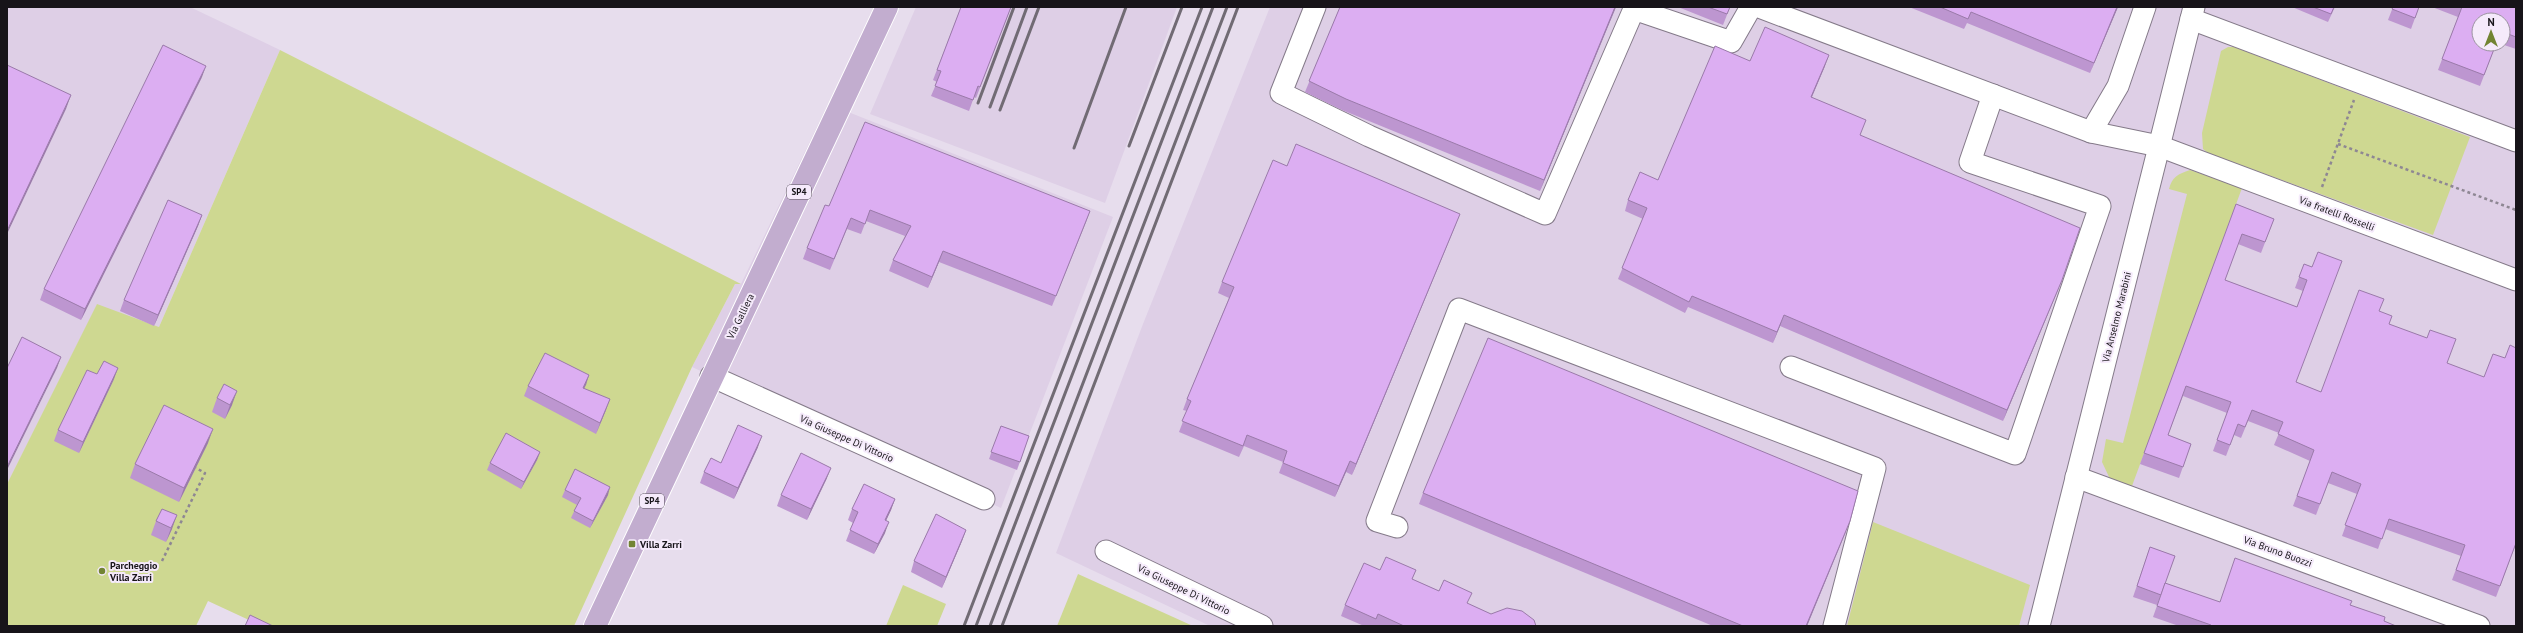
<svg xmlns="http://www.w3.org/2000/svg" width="2523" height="633" font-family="'PT Sans',sans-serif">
<rect width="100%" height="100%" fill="#e7dded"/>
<g fill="#decfe6" fill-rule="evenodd">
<path d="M7,7H190L280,50L159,327L97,305L7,484Z"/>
<path d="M916,7H1177L1105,203L870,114Z"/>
<path d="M1270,7H2516V626H1210L1056,553L1143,324ZM2479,20H2503V44H2479Z"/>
<path d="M828,104L1113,217L1001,508L692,367L735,284H741Z"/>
</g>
<g fill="#ced891">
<path d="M2228,47H2234L2470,137L2433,235L2208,153L2203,149L2202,133L2221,51Z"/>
<path d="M280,50L741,284H735L692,367L574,626H262L208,601L196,626H7V484L97,304L159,327Z"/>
<path d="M2190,170L2242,188L2132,486L2110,479L2102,462L2106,439L2123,443L2187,194L2169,189C2172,177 2178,174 2190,170Z"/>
<path d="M1873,522L2030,585L2019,626H1847Z"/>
<path d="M1078,574L1193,626H1057Z"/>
<path d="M903,585L946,604L937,626H886Z"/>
</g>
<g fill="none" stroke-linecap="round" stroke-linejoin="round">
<g stroke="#847a89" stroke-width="23">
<g id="minor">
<path d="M1315,7L1281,93L1369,136L1545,214L1634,9L1731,42L1751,7"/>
<path d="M1759,7L2091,132L2159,146L2516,280"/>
<path d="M2191,19L2516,141"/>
<path d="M2091,132L2118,86L2145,7"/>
<path d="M1791,367L2015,454L2100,206L1970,162L1993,95"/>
<path d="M711,376L984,499"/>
<path d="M2076,477L2479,626"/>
<path d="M1397,527L1377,521L1459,309L1875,468L1834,626"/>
<path d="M1106,551L1262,626"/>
<path d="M2039,626L2194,7"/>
</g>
</g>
<g stroke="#fff" stroke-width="24">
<path id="major" d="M595,626L887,7"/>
</g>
<g stroke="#8e8793" stroke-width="2.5" stroke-dasharray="3 3" stroke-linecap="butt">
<path d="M2338,144L2516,210"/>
<path d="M2322,187L2354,100"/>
<path d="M162,561L205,473L196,468"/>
</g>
<use href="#minor" stroke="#fff" stroke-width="21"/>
<use href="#major" stroke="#c2adcf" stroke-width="22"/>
<g stroke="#716b74" stroke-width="3">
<path d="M978,103L1014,7"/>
<path d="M990,107L1027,7"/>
<path d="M1000,110L1039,7"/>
<path d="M1129,146L1182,7"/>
<path d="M1074,148L1126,7"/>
<path d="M964,626L1202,7"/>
<path d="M976,626L1213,7"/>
<path d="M990,626L1227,7"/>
<path d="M1002,626L1238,7"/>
</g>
</g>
<g fill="#bd96d0">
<path d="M961,7H1011L976,98L974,97L969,111L931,96L937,82L933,80Z"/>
<path d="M1340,7H1616L1540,191L1342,110L1305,92Z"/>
<path d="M1678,7H1730L1723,25Z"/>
<path d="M1909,7H2118L2090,73L1967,23L1964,29Z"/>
<path d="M2292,7H2335L2328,22Z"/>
<path d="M2393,7H2419L2411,29L2388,20Z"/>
<path d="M2432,7H2516V49L2501,44H2503V20L2496,44L2480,86L2438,70L2458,17Z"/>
<path d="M1750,61L1825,66L1812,97L2058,290L2003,421L1780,326L1773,343L1688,307L1685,313L1618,279L1643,219L1625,211L1628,200L1658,180Z"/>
<path d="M202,77L81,320L40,300L44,289Z"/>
<path d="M1287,166L1456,224L1352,475L1346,472L1335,497L1279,473L1283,462L1244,446L1239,457L1179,432L1187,411L1183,410L1187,399L1229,298L1218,293L1222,282Z"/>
<path d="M2236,204L2274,219L2261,253L2238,244L2225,280L2297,307L2303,291L2295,288L2304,264L2312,267L2296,382L2321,392L2380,311L2389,324L2447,363L2516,544L2496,597L2452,580L2461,556L2385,529L2378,549L2342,536L2357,494L2328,483L2316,515L2293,506L2310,461L2274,445L2279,433L2248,421L2241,438L2234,435L2226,456L2213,451L2227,413L2183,396L2168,435L2191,444L2179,478L2140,464Z"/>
<path d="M829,206L1090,211L1052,306L939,262L928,288L889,271L893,260L905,236L866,221L861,234L847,229L830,270L803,259L807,248Z"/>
<path d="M202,215L198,226L154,326L120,311L124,300Z"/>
<path d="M589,375L584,388L606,410L596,434L524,396L528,386Z"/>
<path d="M114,379L79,453L54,441L58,430Z"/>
<path d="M217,398L232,405L225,419L212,412Z"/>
<path d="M1001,426L1029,436L1017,470L989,459Z"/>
<path d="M208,443L179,502L130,478L135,464Z"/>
<path d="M758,447L734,499L700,483L704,472L721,463Z"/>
<path d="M540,452L537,460L521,489L487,470L490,463Z"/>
<path d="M827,478L807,520L777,506L781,495Z"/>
<path d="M565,490L608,495L590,528L571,518L577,505L562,497Z"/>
<path d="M1423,493L1846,532L1807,626H1713L1419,504Z"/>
<path d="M895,499L891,510L886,521L885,533L874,554L846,541L853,523L848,520L852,509Z"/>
<path d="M162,509L172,529L166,542L151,535L156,521Z"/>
<path d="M966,530L962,541L942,588L911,572L914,561Z"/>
<path d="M2150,547L2175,556L2157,605L2133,597Z"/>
<path d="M1380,570H1416L1412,579L1491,614L1536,626H1376L1374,625L1373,626H1364L1341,616L1345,605Z"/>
<path d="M2165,583L2219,602L2350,605L2384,621L2396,626H2179L2153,617Z"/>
</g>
<g fill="#9a7aa9">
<path d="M1615,7H1616L1540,191L1544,180Z"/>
<path d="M2117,7H2118L2090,73L2094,63Z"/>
<path d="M1829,55L1825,66L1807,108L1811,97Z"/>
<path d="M206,66L202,77L81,320L85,309Z"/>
<path d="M71,95L66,109L7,234V231Z"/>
<path d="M1090,211L1086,222L1052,306Z"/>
<path d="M1460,214L1456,224L1352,475L1356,464Z"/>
<path d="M202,215L198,226L154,326L158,315Z"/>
<path d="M943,251L939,262L928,288L932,277Z"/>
<path d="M2062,280L2058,290L2003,421L2007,410Z"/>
<path d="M1784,315L1780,326L1773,343L1777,332Z"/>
<path d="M61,357L57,368L7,470V467Z"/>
<path d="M118,368L114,379L79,453L83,442Z"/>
<path d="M589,375L586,385L579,398L583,388Z"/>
<path d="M237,391L232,405L225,419L230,405Z"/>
<path d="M610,399L606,410L596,434L600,423Z"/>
<path d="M213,429L208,443L179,502L184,488Z"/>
<path d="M762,436L758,447L734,499L738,488Z"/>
<path d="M540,452L537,460L521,489L524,482Z"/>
<path d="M1350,461L1346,472L1335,497L1339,486Z"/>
<path d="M831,468L827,478L807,520L811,509Z"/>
<path d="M610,487L608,495L590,528L593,521Z"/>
<path d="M895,499L891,510L881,531L885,520Z"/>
<path d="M177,515L172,529L166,542L171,528Z"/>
<path d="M1850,521L1807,626H1806Z"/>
<path d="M889,522L885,533L874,554L878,544Z"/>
<path d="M966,530L962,541L942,588L946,577Z"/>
</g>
<g fill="#dcaef2" stroke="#9a7aa9">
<path d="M961,7H1011L980,87L978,86L973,100L935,86L941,71L937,70Z"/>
<path d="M1340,7H1615L1544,180L1346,99L1309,81Z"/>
<path d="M1708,7H1730L1727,14Z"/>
<path d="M1940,7H2117L2094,63L1971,12L1968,19Z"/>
<path d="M2313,7H2334L2331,14Z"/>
<path d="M2393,7H2419L2415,18L2392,9Z"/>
<path d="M2462,7H2516V37L2503,32V20H2479V44H2496L2484,75L2442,59Z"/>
<path d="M1765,27L1829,55L1811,97L1866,120L1860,135L2080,228L2062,280L2007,410L1784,315L1777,332L1692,296L1689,302L1622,268L1647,208L1628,200L1640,172L1658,180L1715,46L1750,61Z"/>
<path d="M163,45L206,66L85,309L44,289Z"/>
<path d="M7,65L71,95L7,231Z"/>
<path d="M865,122L1090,211L1056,296L943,251L932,277L893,260L911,226L870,210L865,224L851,218L834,259L807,248L825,205L829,206Z"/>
<path d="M1296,144L1460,214L1356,464L1350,461L1339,486L1283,463L1287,451L1247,435L1243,446L1182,421L1191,401L1187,399L1234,287L1222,282L1273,160L1287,166Z"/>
<path d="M168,200L202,215L158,315L124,300Z"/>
<path d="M2236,204L2274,219L2265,242L2242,234L2225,280L2297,307L2307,280L2299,277L2304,264L2312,267L2318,252L2342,261L2296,382L2321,392L2359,290L2384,299L2379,311L2392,316L2389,324L2427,338L2430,330L2456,339L2447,363L2484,377L2493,354L2505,358L2510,345L2516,348V543L2500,586L2456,570L2465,545L2389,519L2382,539L2345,525L2361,484L2332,472L2320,504L2297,496L2314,450L2278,434L2283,422L2252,410L2245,427L2238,424L2230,445L2217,440L2231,402L2186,386L2168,435L2191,444L2183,467L2144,453Z"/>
<path d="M22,337L61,357L7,467V368Z"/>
<path d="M1488,338L1858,491L1850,521L1806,626H1743L1423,493Z"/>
<path d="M545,353L589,375L583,388L610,399L600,423L528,386Z"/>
<path d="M104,361L118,368L83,442L58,430L87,370L97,374Z"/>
<path d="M224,384L237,391L230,405L217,398Z"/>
<path d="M164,405L213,429L184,488L135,464Z"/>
<path d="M738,425L762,436L738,488L704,472L711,458L721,463Z"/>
<path d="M1001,426L1029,436L1020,462L991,452Z"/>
<path d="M506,433L540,452L524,482L490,463Z"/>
<path d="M801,453L831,468L811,509L781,495Z"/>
<path d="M575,469L610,487L593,521L574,511L581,498L565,490Z"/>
<path d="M864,484L895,499L885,520L889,522L878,544L850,530L858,512L852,509Z"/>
<path d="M162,509L177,515L171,528L156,521Z"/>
<path d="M936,514L966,530L946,577L914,561Z"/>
<path d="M2150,547L2175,556L2161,595L2137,586Z"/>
<path d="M1386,557L1416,570L1412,579L1439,591L1444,580L1472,593L1467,603L1491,614L1507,608L1522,611L1534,620L1536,626H1404L1378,614L1376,619L1345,605L1364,563L1380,570Z"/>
<path d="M2235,558L2352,601L2350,605L2385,617L2384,621L2396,626H2210L2211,625L2157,606L2165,583L2220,602Z"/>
<path d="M250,615L273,626H245Z"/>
</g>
<g fill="#728433" stroke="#f5eafb" stroke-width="1.5">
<rect x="628" y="540" width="8" height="8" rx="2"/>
<circle cx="102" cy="571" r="4"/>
</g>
<g text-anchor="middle" stroke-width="4" stroke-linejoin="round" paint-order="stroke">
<g fill="#f5eafb" stroke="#5a545d" stroke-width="1">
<rect x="787" y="185" width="24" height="14" rx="3"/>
<rect x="640" y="494" width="24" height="14" rx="3"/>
</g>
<g font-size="9" font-weight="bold" fill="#171419">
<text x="799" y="195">SP4</text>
<text x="652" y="504">SP4</text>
</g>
<g font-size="10" fill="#171419" stroke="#f5eafb">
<text transform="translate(2337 213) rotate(21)" y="4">Via fratelli Rosselli</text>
<text transform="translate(740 316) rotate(-64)" y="4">Via Galliera</text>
<text transform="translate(2116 317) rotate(-76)" y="4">Via Anselmo Marabini</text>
<text transform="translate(847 438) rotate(24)" y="4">Via Giuseppe Di Vittorio</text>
<text transform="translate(2278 551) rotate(20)" y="4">Via Bruno Buozzi</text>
<text transform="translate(1184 589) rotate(26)" y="4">Via Giuseppe Di Vittorio</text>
</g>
<g font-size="10" font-weight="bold" fill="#171419" stroke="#f5eafb" text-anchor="start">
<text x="640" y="548">Villa Zarri</text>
<text x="110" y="569">Parcheggio<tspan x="110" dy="12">Villa Zarri</tspan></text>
</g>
</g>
<rect width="2523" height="633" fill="none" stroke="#171419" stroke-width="16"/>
<g transform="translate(2491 32)"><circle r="19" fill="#f5eafb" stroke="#9c94a1"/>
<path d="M0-3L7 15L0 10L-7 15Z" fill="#728433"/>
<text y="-6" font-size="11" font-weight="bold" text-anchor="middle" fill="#171419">N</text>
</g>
</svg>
